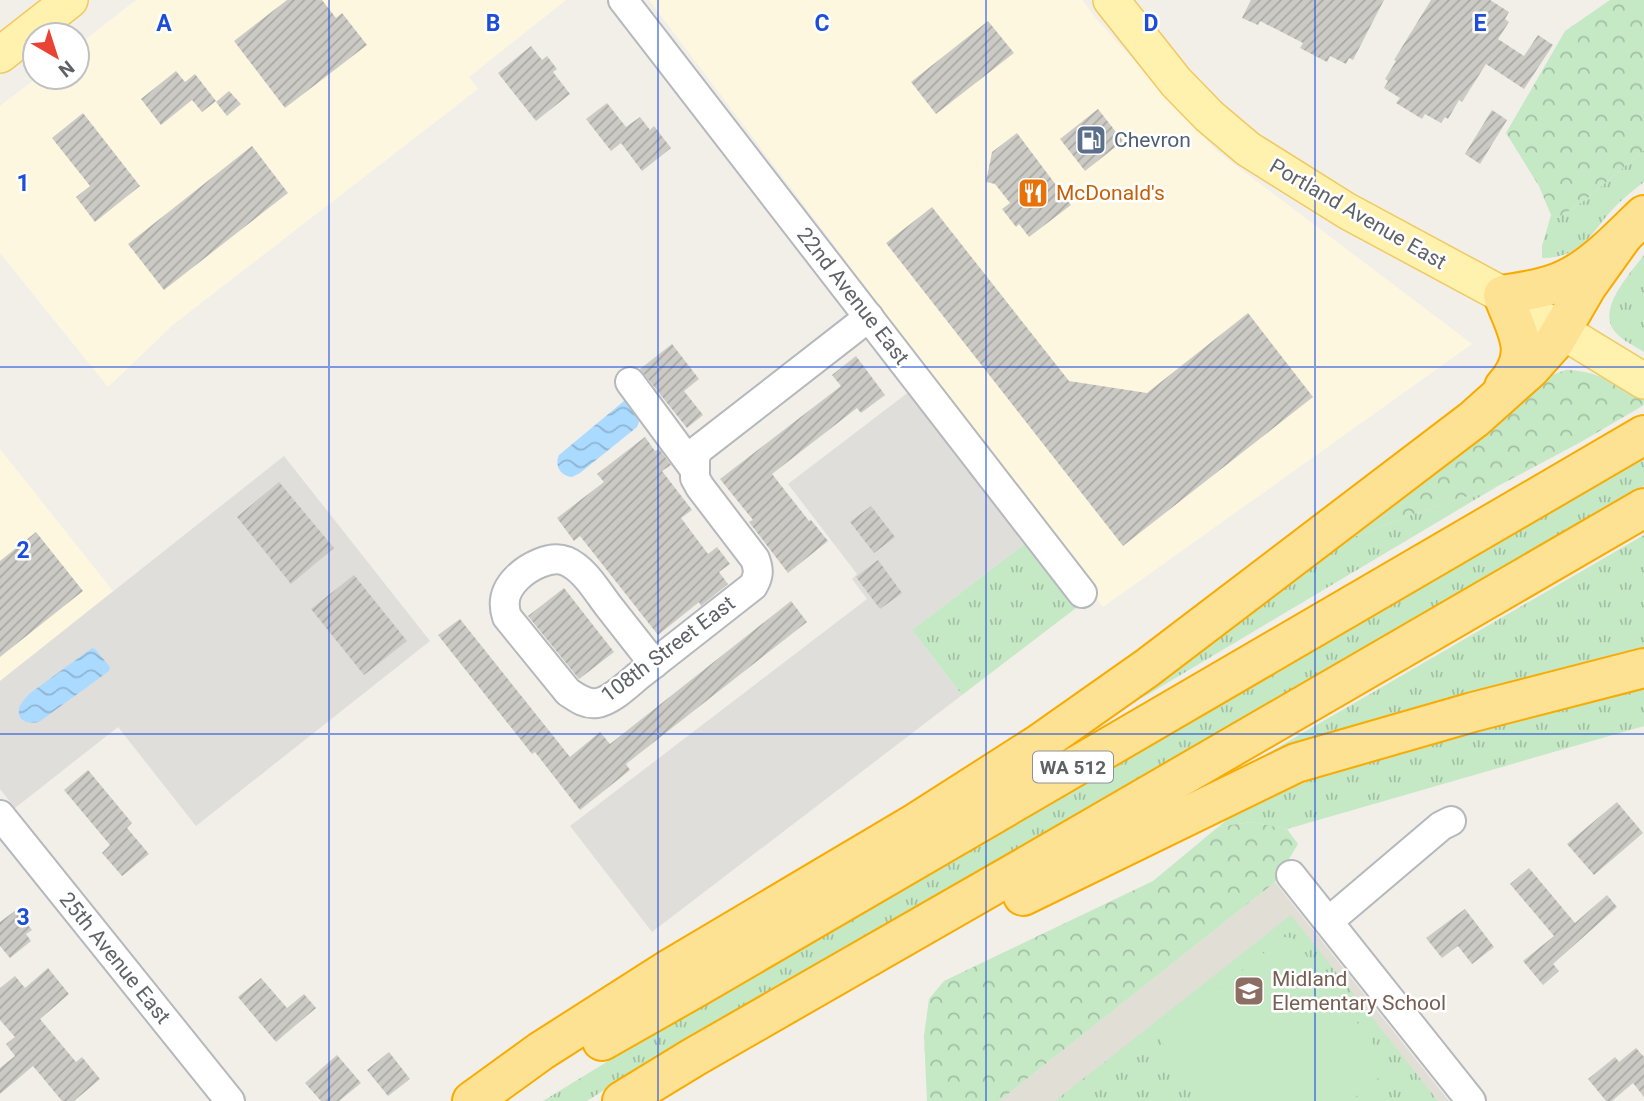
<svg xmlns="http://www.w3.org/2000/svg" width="1644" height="1101" font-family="Roboto,sans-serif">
<defs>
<pattern id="grass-tufts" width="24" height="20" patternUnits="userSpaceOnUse" patternTransform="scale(1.75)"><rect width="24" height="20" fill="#c5e8c5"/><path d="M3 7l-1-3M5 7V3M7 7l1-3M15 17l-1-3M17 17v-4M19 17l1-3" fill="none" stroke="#a3c0a4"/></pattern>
<pattern id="forest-crowns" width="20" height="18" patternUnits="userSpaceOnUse" patternTransform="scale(1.75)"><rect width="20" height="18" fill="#c5e8c5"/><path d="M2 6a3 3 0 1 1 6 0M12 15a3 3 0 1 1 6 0" fill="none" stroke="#a3c0a4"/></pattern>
<pattern id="water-waves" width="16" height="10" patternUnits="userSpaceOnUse" patternTransform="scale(1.75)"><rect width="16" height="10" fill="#aadaff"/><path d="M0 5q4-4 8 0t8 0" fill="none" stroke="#8eb4d2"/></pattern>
<pattern id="building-hatch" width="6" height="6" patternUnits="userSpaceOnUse" patternTransform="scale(1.75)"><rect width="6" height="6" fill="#cccac5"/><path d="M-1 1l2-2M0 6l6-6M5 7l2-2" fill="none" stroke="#a9a8a4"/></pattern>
</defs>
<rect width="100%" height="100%" fill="#f1efe8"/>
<g fill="#fef7e0">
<path d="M136,0H566L469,77L478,89L174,324L108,387L0,253V106L38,77H77V46Z"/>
<path d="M649,0H1082L1098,21L1218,152L1472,344L1103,607L826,234Z"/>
<path d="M0,449L113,591L0,681Z"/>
</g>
<g fill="#e0deda">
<path d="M910,391L1026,543L912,630L962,695L652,932L570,826L867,599L852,579L857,574L788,484Z"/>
<path d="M284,456L430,641L196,826L118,727L15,808L0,789V681Z"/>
</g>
<path fill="#e1ded6" d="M1275,882L1449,1101H999Z"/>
<g fill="url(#grass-tufts)">
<path d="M1644,150V182C1632,191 1621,200 1611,211C1590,236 1579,258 1542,258V246L1551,215L1558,218L1585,200Z"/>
<path d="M1644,255V352C1635,346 1623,341 1616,333C1595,310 1630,274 1644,255Z"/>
<path d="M1644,458V486L624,1077L587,1101H543L783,954L1408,591Z"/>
<path d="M1498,486L1147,695L1129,704L1350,534L1357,536L1405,517Z"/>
<path d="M1644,535V654L1242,771L1246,766Z"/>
<path d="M1026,543L1076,608L962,695L912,630Z"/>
<path d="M1644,689V726L1287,829L1251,822L1218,827L1239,810L1328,773L1401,750Z"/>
<path d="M1291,915L1438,1101H1055Z"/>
</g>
<g fill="url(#forest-crowns)">
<path d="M1610,0H1644V150L1585,200L1558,218L1551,215L1539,186L1506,133L1565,31Z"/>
<path d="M1566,370C1595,370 1618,385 1644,397V405L1579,443L1498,486L1405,517L1357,536L1350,534L1549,376Z"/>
<path d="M1251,822L1287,829L1298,844L1275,882L999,1101H927L924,1036L929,999L944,981L1153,881L1218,827Z"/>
</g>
<path fill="#c5e8c5" d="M1284,937L1293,938L1387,1062L1386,1072L1351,1101H1212L1186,1077L1161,1041L1163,1034Z"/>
<g fill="url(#water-waves)">
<path d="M628,400L641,417L637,427L580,473L572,477C561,476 554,466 559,455L624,401Z"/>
<path d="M92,648L95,649L110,667L109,671L39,722C29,724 17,722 19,709C20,703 26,698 29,694Z"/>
</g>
<g fill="url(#building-hatch)">
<path d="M287,0H322L336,18L342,13L367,45L285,108L234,41Z"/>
<path d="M1251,0H1384L1353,60L1349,58L1346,64L1330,56L1327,62L1300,48L1303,43L1260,21L1258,25L1242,18Z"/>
<path d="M1431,0H1490L1509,12L1505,19L1509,22L1498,39L1524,56L1538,35L1553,45L1524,89L1486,64L1462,102L1459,100L1448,119L1445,117L1441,123L1425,114L1422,119L1396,103L1400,98L1384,88L1388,81L1385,79L1396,61L1394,60Z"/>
<path d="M988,21L1014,53L936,114L911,82Z"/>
<path d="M531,46L542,60L547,56L557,69L553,72L570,94L536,121L498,73Z"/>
<path d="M176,71L185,82L195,74L216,101L202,112L192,100L161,125L141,99Z"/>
<path d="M229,91L241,104L227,116L216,102Z"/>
<path d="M607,103L626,127L640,117L650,130L654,126L671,148L642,171L621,143L611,151L586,119Z"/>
<path d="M1098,109L1123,141L1085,171L1060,139Z"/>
<path d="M1492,110L1507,120L1480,164L1465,154Z"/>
<path d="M83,113L140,186L95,222L76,197L90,186L52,138Z"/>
<path d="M1017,133L1071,205L1029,237L1019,224L1016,227L1002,209L1010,203L995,184L986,182L992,152Z"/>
<path d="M252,146L288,193L164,290L128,244Z"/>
<path d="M932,207L1069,381L1147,393L1248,313L1313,397L1123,546L886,243Z"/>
<path d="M672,344L699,379L684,391L703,415L687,428L640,369Z"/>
<path d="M856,356L885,395L861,413L857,408L772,474L809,521L811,520L828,541L788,573L749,522L753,520L720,479L841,386L832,375Z"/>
<path d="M645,437L655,451L659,449L671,465L662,471L692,510L681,518L708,554L717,547L730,564L719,572L728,584L701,606L699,602L658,635L580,536L574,541L557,518L604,482L597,474Z"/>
<path d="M279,482L334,548L291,584L237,517Z"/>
<path d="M871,506L895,537L874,553L850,522Z"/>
<path d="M36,532L83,591L0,657V561Z"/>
<path d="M878,560L902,593L880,609L856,577Z"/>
<path d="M354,575L407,641L364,675L311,609Z"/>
<path d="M564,588L614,652L579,679L528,616Z"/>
<path d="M791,601L807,622L626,764L630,770L580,810L535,752L532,754L438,635L460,619L570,757L600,732L610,744Z"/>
<path d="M88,770L132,823L127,828L149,854L122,876L102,853L110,845L64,790Z"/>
<path d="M1617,802L1643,833L1594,875L1567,844Z"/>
<path d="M1529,868L1575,923L1607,895L1617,907L1553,964L1559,971L1543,985L1523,961L1554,936L1510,884Z"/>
<path d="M1465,909L1494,947L1472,964L1458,946L1442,958L1426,938Z"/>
<path d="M16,910L32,930L26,934L31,941L10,958L0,946V922Z"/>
<path d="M48,968L69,994L40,1019L76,1062L82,1057L100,1079L74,1101H62L33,1066L0,1094V1068L15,1056L6,1044L15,1037L0,1020V988L15,976L25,988Z"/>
<path d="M261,978L287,1008L304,994L316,1008L276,1042L238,997Z"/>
<path d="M1636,1048L1644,1057V1097L1633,1083L1612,1101H1606L1588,1079L1615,1057L1619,1062Z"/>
<path d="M389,1052L410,1079L388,1096L367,1070Z"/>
<path d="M337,1055L361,1083L339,1101H321L305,1083Z"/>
</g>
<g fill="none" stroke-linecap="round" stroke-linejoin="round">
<g stroke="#b5b8bc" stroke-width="32">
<g id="minor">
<path d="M623,0L1082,593"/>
<path d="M630,382L695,470V478L700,487L755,559C759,570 759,576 753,586C716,615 679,644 642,673C630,682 612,701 597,703C586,705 577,698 568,692L507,617C502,602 505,590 517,578C528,567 550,555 566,561C585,569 598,593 610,608C625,627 639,645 654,664"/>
<path d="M695,470V458L698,450L869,317"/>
<path d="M0,815L230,1101"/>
<path d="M1291,875L1471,1101"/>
<path d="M1329,921L1441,826L1451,821"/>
</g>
</g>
<g stroke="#f2c960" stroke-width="38">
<g id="major">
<path d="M1111,0L1176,82L1209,116L1248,149L1347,211L1503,295L1644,381"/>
<path d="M0,55L70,0"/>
</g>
</g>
<g stroke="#f9ab00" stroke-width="42">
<g id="highway">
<path d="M1504,387C1535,353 1516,331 1503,295C1526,291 1551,288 1572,276C1598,262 1623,235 1644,215"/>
<path d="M1023,896L1296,763L1473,712L1644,668"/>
<path d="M602,1041L697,987L1644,435"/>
<path d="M472,1101L541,1051L671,968L917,822L1039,744L1147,668L1474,419L1530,369L1555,341L1587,286L1622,237"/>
<path d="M622,1101L694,1057L1032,863L1644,508"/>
</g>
</g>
<use href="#minor" stroke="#fff" stroke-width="28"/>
<use href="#major" stroke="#fff2af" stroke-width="35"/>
<use href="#highway" stroke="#fde293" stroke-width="38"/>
</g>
<path fill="none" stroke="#1d4ed8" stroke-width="2" stroke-opacity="0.55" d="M329,0V1101M658,0V1101M986,0V1101M1315,0V1101M0,367H1644M0,734H1644"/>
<defs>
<g id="fuel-square" transform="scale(1.575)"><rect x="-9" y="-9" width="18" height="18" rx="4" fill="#5c6f8a" stroke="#fff"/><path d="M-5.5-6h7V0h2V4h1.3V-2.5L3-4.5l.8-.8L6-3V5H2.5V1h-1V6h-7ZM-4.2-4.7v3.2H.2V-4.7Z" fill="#fff"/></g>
<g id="restaurant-square" transform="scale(1.575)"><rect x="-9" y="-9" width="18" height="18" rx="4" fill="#e8710a" stroke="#fff"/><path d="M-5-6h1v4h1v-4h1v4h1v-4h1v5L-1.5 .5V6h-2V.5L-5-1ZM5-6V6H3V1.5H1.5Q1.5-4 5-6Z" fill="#fff"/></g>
<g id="school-square" transform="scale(1.575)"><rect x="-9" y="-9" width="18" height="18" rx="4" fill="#8d6e63" stroke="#fff"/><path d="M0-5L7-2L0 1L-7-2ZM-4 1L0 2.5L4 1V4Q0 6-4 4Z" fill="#fff"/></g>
</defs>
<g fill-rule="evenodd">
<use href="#fuel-square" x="1091" y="140"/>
<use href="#restaurant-square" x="1033" y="193"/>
<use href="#school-square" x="1249" y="991"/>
</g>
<g text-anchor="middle" stroke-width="5" stroke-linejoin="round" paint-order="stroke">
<rect fill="#fff" stroke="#8f9295" stroke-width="2" x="1033" y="751.5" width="80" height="31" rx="5"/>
<g font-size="19" font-weight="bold" fill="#5f6368">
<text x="1073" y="774">WA 512</text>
</g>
<g font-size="21" fill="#4e5e75" stroke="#fff" text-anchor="start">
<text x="1114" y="147">Chevron</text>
</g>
<g font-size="21" fill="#c56008" stroke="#fff" text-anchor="start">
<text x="1056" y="200">McDonald's</text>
</g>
<g font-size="21" fill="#5f6368" stroke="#fff">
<text transform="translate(1358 214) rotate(30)" y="7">Portland Avenue East</text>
<text transform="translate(853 296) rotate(52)" y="7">22nd Avenue East</text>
<text transform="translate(668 649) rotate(-37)" y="7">108th Street East</text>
<text transform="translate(115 958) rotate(51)" y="7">25th Avenue East</text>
</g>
<g font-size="21" fill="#785e54" stroke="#fff" text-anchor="start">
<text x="1272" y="986">Midland<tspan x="1272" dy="24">Elementary School</tspan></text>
</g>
</g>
<g font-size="23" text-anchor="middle" font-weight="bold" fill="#1d4ed8" stroke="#fff" stroke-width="5" stroke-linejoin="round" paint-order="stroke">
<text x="164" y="31">A</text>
<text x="493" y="31">B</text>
<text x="822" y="31">C</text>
<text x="1151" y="31">D</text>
<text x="1480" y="31">E</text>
<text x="23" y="191">1</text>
<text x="23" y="558">2</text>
<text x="23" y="925">3</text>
</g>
<g transform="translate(56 56) rotate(141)"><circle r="33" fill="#ffffff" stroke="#bfc1c3" stroke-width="2"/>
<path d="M0-5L12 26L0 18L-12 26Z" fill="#ea4335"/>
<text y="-10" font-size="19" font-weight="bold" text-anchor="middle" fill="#5f6368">N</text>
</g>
</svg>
